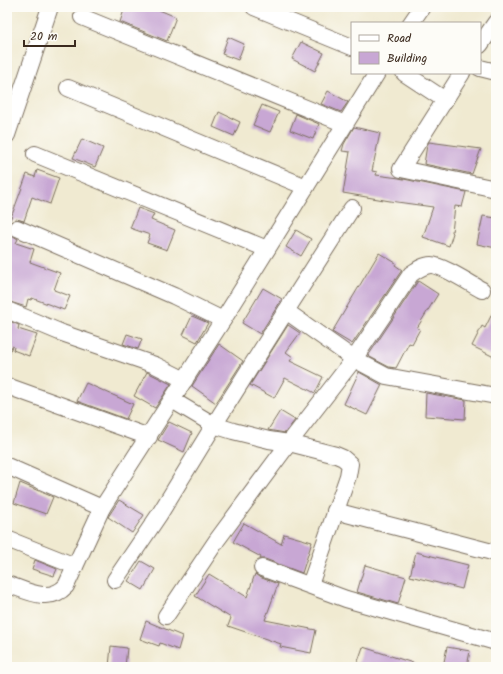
<svg xmlns="http://www.w3.org/2000/svg" width="503" height="674" font-family="Kalam,sans-serif">
<rect width="100%" height="100%" fill="#fdfcf7"/>
<filter id="ink" filterUnits="userSpaceOnUse"><feTurbulence type="fractalNoise" baseFrequency=".025" numOctaves="2"/><feDisplacementMap in="SourceGraphic" scale="8" xChannelSelector="R" yChannelSelector="G"/><feConvolveMatrix kernelMatrix="1 2 1 2 8 2 1 2 1" color-interpolation-filters="sRGB"/></filter>
<filter id="wash" filterUnits="userSpaceOnUse"><feTurbulence type="fractalNoise" baseFrequency=".012" numOctaves="4" result="noise"/><feDisplacementMap in="SourceGraphic" scale="16" xChannelSelector="R" yChannelSelector="G"/><feGaussianBlur stdDeviation="0.9" result="paint"/><feColorMatrix in="noise" values="0 0 0 0 0 0 0 0 0 0 0 0 0 0 0 0 0 1.4 0 .05"/><feComposite in="paint" operator="in"/></filter>
<g filter="url(#wash)">
<rect width="100%" height="100%" fill="#f0ead1"/>
<g id="blocks">
<g fill="#c8a7d4">
<path d="M125,7H152L176,17L167,41L120,22Z"/>
<path d="M228,37L244,44L238,60L222,54Z"/>
<path d="M301,42L324,53L315,71L292,59Z"/>
<path d="M328,91L348,102L341,112L321,104Z"/>
<path d="M262,105L279,112L270,132L253,125Z"/>
<path d="M219,112L240,122L234,136L213,127Z"/>
<path d="M296,114L319,124L313,139L290,130Z"/>
<path d="M354,127L380,133L372,171L377,172L376,175L399,178L466,192L462,207L455,206L452,232L453,233L449,246L423,237L433,207L390,201L343,193L350,152L342,151L344,144Z"/>
<path d="M82,139L103,148L95,167L73,158Z"/>
<path d="M429,142L481,149L472,174L424,164L427,145Z"/>
<path d="M37,170L59,178L50,204L32,197L24,221L16,219L9,223L27,174L35,177Z"/>
<path d="M138,208L154,214L151,220L175,230L167,250L147,243L150,235L130,228Z"/>
<path d="M483,216L496,218V248L477,244Z"/>
<path d="M8,227L10,234L18,239L16,243L34,249L30,262L60,273L54,290L70,296L64,310L32,298L31,300L28,299L26,307L7,301Z"/>
<path d="M296,230L311,239L301,256L286,247Z"/>
<path d="M379,253L396,263L395,265L402,270L352,344L332,332Z"/>
<path d="M418,281L438,294L417,328L420,329L412,344L409,343L396,368L389,367L368,356Z"/>
<path d="M263,288L282,299L260,334L242,323Z"/>
<path d="M496,306V358L472,346L482,326L485,328Z"/>
<path d="M192,316L208,323L197,342L183,335Z"/>
<path d="M7,320L19,325L18,329L37,335L29,356L13,350L14,347L12,346L9,354H7Z"/>
<path d="M288,325L300,333L286,352L293,357L290,361L323,377L315,393L285,378L274,398L250,385Z"/>
<path d="M127,334L142,339L138,349L123,344Z"/>
<path d="M219,344L243,361L216,403L192,386Z"/>
<path d="M147,372L171,384L155,408L134,396Z"/>
<path d="M359,372L382,385L367,415L344,404Z"/>
<path d="M86,383L133,404L126,419L77,401Z"/>
<path d="M426,393L466,400L465,419L425,416Z"/>
<path d="M280,411L295,420L285,433L268,430Z"/>
<path d="M169,422L192,433L184,452L158,440Z"/>
<path d="M20,483L53,497L46,514L14,503Z"/>
<path d="M119,500L144,515L132,533L108,517Z"/>
<path d="M244,523L281,544L284,534L312,542L302,573L265,559H260L261,557L233,542Z"/>
<path d="M416,552L468,565L462,589L410,576Z"/>
<path d="M35,560L57,569L54,576L32,569Z"/>
<path d="M141,561L155,569L143,590L128,581Z"/>
<path d="M365,565L406,577L398,604L357,592Z"/>
<path d="M209,574L247,597L255,574L259,577L278,584L265,620L316,630L311,653L280,647L281,644L228,626L231,618L195,596Z"/>
<path d="M146,621L182,636L178,650L160,643L159,646L140,639Z"/>
<path d="M111,646L127,648L125,667H109Z"/>
<path d="M363,647L416,664V667H356Z"/>
<path d="M447,647L470,651L467,667H443Z"/>
</g>
</g>
</g>
<g filter="url(#ink)">
<use href="#blocks" fill-opacity="0" stroke="#7a6d5d" stroke-width="1"/>
<g fill="none" stroke-linecap="round" stroke-linejoin="round">
<g stroke="#7a6d5d" stroke-width="18">
<g id="minor">
<path d="M254,7L352,47"/>
<path d="M82,17L345,124"/>
<path d="M411,23L422,7"/>
<path d="M480,45L496,22"/>
<path d="M480,68L496,72"/>
<path d="M404,73L445,100"/>
<path d="M462,73L401,169L496,189"/>
<path d="M68,88L306,187"/>
<path d="M7,135L50,7"/>
<path d="M35,154L267,249"/>
<path d="M17,228L174,296L223,320"/>
<path d="M7,310L62,333L155,365L185,380"/>
<path d="M286,311L352,208"/>
<path d="M7,386L149,437"/>
<path d="M172,400L214,425L233,431L269,440L289,443L336,455L343,458L350,464L348,476L310,585"/>
<path d="M7,466L102,508"/>
<path d="M335,511L496,553"/>
<path d="M7,539L75,566"/>
<path d="M262,568L346,599L496,642"/>
<path d="M115,580L159,515L214,425L286,311L354,359L386,376L496,396"/>
<path d="M7,584C27,591 49,604 66,586L102,508L223,320L377,73"/>
<path d="M166,616L217,540L289,443L354,359L411,274C417,270 424,265 431,265C442,265 471,284 482,290"/>
</g>
</g>
<use href="#minor" stroke="#fff" stroke-width="16"/>
</g>
</g>
<rect width="503" height="674" fill="none" stroke="#fdfcf7" stroke-width="24"/>
<rect x="351" y="22" width="130" height="52" fill="#fdfcf7" stroke="#afa8a0"/>
<rect x="359" y="35" width="20" height="6" fill="#ffffff" stroke="#afa8a0"/>
<text x="387" y="42" font-size="12" fill="#3b2a1e">Road</text>
<rect x="359" y="52" width="20" height="12" fill="#c8a7d4" stroke="#afa8a0"/>
<text x="387" y="62" font-size="12" fill="#3b2a1e">Building</text>
<path d="M24 40v6h51v-6" fill="none" stroke="#3b2a1e" stroke-width="2"/>
<text x="30" y="40" font-size="12" fill="#3b2a1e" stroke="#fdfcf7" stroke-width="3" paint-order="stroke">20 m</text>
</svg>
